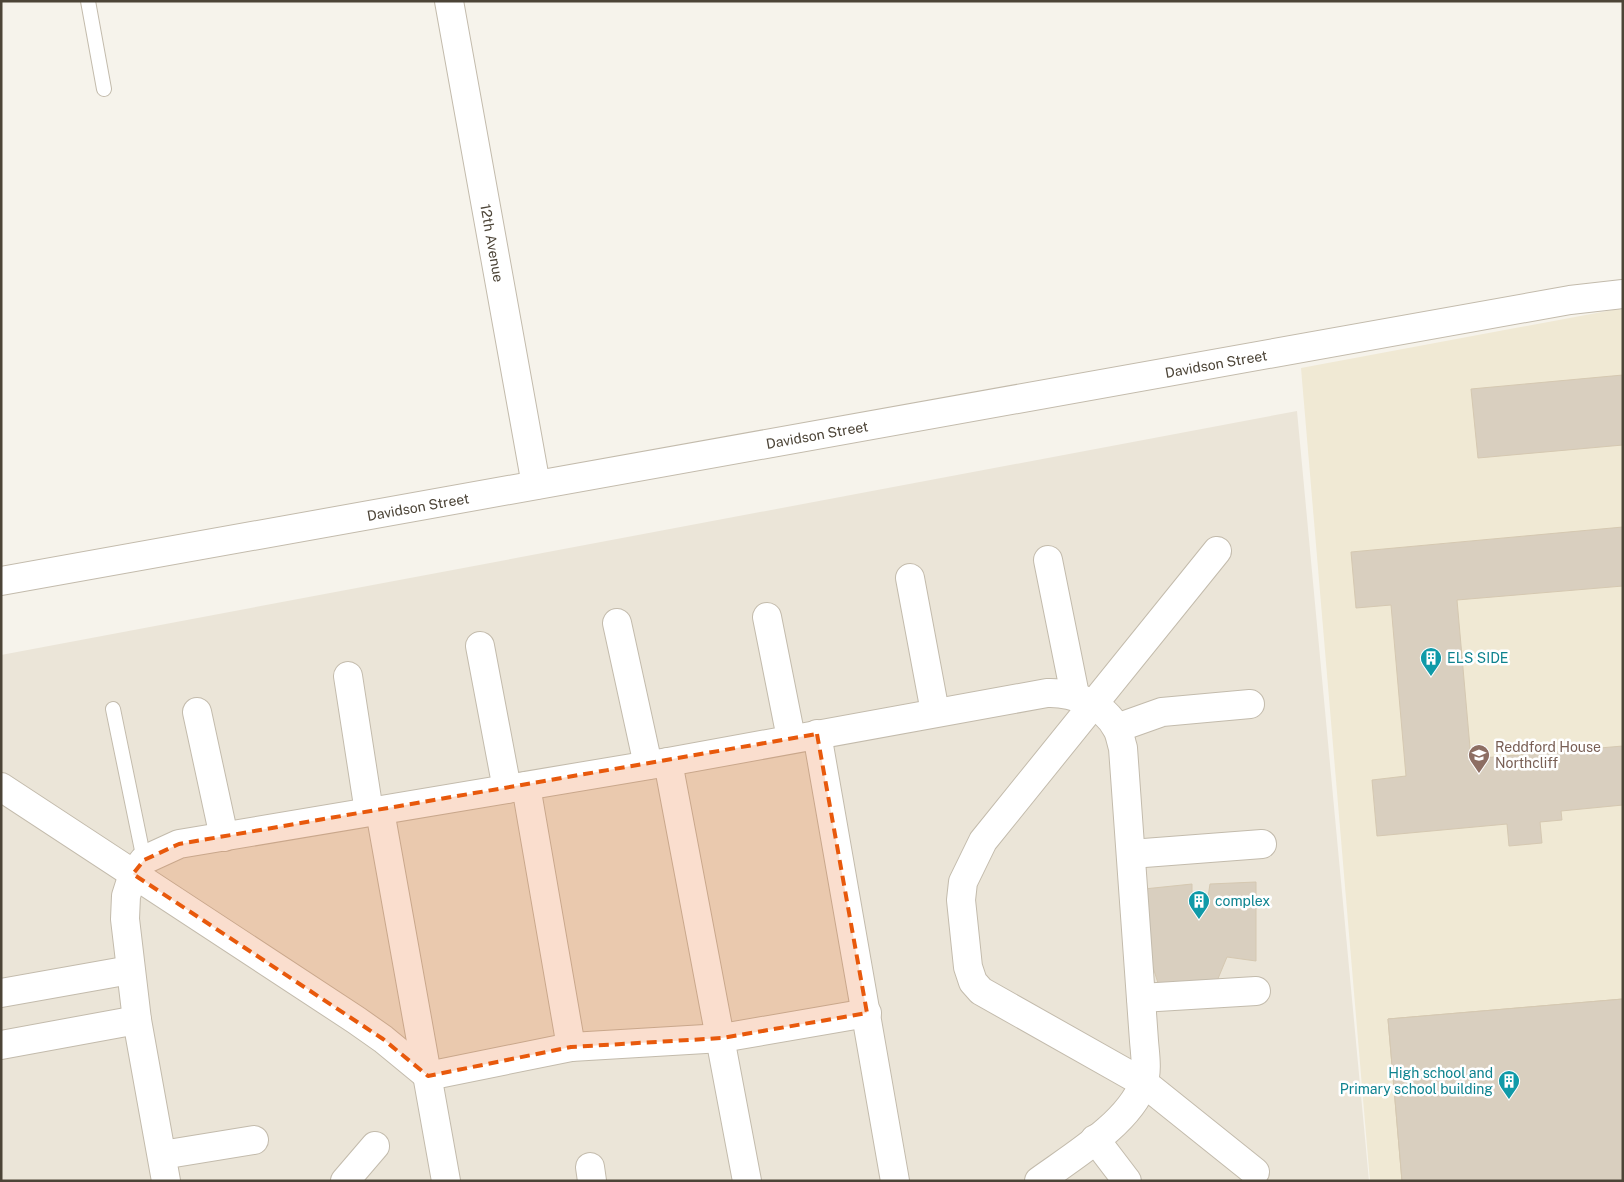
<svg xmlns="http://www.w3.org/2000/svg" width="1624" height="1182" font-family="'Public Sans',sans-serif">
<rect width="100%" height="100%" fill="#f6f3eb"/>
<path fill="#ebe5d8" d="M1297,411L1369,1181H1V655Z"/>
<path fill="#f0e9d4" d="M1618,309L1623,310V1181H1370L1301,368Z"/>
<g fill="#d9cfbf" stroke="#d5c8b1">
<path d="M1623,375V445L1478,458L1471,389Z"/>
<path d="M1623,527V586L1457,600L1471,759L1623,746V805L1561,811L1562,820L1540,822L1542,843L1509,846L1507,824L1377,836L1372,780L1406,776L1391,605L1356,608L1351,552Z"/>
<path d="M1256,882V961L1227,957L1217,981L1158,983L1142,933L1144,889L1192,884V898L1208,897L1210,884Z"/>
<path d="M1623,999V1181H1583L1573,1059L1448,1069L1457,1181H1402L1388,1019Z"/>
<path d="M1623,999V1181H1402L1388,1019Z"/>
</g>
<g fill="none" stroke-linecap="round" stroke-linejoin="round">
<g stroke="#c3bbac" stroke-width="16">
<g id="service">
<path d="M88,1L104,89"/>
<path d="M113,709L144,860"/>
</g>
</g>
<g stroke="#c3bbac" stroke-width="30">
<g id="minor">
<path d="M449,1L536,485"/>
<path d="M1217,551L983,841L963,882L961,900L968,967L973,982L981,991L1144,1083L1255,1172"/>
<path d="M1048,560L1075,695"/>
<path d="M910,578L935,712"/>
<path d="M1,581L1570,300L1623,294"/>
<path d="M767,617L791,738"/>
<path d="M617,623L648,765"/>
<path d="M480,646L507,789"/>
<path d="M348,676L369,812"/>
<path d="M197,712L224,837"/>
<path d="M1117,728L1162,712L1250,704"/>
<path d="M817,734L895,1181"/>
<path d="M668,762L747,1181"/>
<path d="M526,786L571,1047"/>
<path d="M1,787L356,1020L383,1039L428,1076L571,1047L722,1038L867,1013"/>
<path d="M380,811L446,1181"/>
<path d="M1131,854L1262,844"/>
<path d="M1,993L130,970"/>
<path d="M1141,998L1256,991"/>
<path d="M1,1045L137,1020"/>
<path d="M1095,1139L1127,1181"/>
<path d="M162,1155L254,1140"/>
<path d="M590,1167L592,1181"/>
<path d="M166,1181L137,1020L125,919L126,896L133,874L144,860L179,844L668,762L1047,693C1073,692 1104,704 1117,729C1120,734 1121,742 1123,748L1144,1041C1145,1054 1148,1071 1143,1084C1129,1123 1072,1157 1039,1181"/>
<path d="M345,1181L375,1146"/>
</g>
</g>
<use href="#service" stroke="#fff" stroke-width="14"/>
<use href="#minor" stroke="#fff" stroke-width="28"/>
</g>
<path fill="#e8590c" fill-opacity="0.2" stroke="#e8590c" stroke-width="4" stroke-dasharray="10 6" stroke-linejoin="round" d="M817,734L867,1013L722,1038L571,1047L428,1076L383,1039L133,874L144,860L179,844Z"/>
<defs>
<g id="building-pin" transform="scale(1.125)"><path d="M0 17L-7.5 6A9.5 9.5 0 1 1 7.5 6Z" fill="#0f9aa8" stroke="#fff"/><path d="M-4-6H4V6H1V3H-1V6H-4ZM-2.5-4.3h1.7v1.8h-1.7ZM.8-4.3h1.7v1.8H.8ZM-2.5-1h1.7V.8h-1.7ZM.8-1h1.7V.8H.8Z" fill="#fff"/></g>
<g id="school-pin" transform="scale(1.125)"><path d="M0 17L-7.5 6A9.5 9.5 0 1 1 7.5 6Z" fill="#8d6e63" stroke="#fff"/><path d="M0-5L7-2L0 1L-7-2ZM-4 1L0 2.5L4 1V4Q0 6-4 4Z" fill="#fff"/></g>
</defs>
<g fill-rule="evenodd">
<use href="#building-pin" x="1431" y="658"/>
<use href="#school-pin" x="1479" y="755"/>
<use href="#building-pin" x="1199" y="901"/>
<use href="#building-pin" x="1509" y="1081"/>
</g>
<g text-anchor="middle" stroke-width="5" stroke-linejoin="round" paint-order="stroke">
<g font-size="14" fill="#4c4437" stroke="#fff">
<text transform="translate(492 243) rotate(80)" y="5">12th Avenue</text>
<text transform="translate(1216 364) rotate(-10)" y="5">Davidson Street</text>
<text transform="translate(817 435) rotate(-10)" y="5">Davidson Street</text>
<text transform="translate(418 507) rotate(-10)" y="5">Davidson Street</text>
</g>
<g font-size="14" fill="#0d838f" stroke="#fff" text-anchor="start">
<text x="1447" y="663">ELS SIDE</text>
<text x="1215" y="906">complex</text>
<text x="1493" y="1078" text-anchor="end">High school and<tspan x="1493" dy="16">Primary school building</tspan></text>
</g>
<g font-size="14" fill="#785e54" stroke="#fff" text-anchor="start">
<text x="1495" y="752">Reddford House<tspan x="1495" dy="16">Northcliff</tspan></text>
</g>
</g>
<rect width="1624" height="1182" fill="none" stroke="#4c4437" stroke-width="5"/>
</svg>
